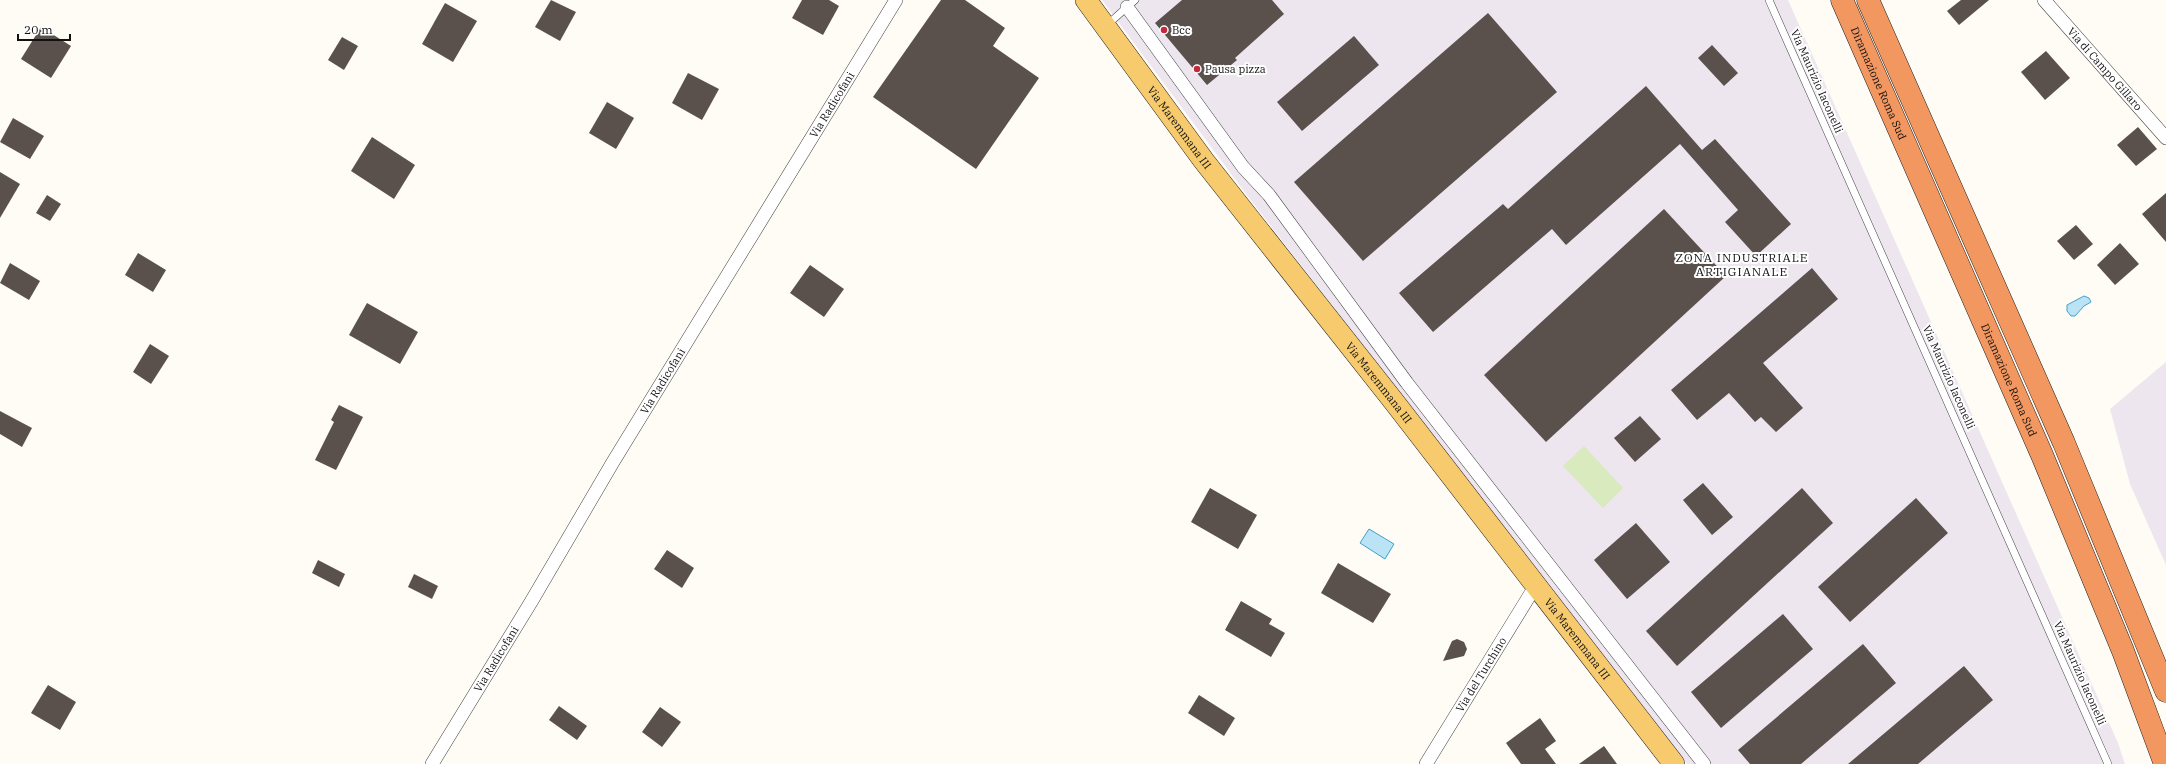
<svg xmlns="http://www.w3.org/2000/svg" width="2166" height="764" font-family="'IBM Plex Serif',serif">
<rect width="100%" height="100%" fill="#fffcf5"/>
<g fill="#ede6ef">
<path d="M1102,0H1788L2118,743L2125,764H1687L1246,194Z"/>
<path d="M2166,362V565L2130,484L2110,409Z"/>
</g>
<path fill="#d8eabe" d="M1584,446L1623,488L1603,508L1563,466Z"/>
<g fill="#bae4f6" stroke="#41a0cc">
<path d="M2084,296L2089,298L2091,302L2084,306L2075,316H2071L2067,311V305Z"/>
<path d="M1369,529L1394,544L1385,559L1360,543Z"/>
</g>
<g fill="#5a514d">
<path d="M551,0L576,12L560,41L535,27Z"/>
<path d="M802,0H829L839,6L823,35L792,18Z"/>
<path d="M941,0H965L1005,28L993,46L1039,78L976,169L873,97Z"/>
<path d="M1182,0H1272L1284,14L1235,58L1237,60L1207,85L1155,23Z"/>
<path d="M1961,0H1989L1959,25L1947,11Z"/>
<path d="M445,3L477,21L453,62L422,44Z"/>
<path d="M1488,13L1557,92L1363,261L1294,182Z"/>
<path d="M41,27L71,46L51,78L21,59Z"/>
<path d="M1354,36L1379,65L1302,131L1277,102Z"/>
<path d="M342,37L358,46L344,70L328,60Z"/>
<path d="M1712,45L1738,73L1724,86L1698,58Z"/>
<path d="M2046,51L2070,78L2045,100L2021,72Z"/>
<path d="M688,73L719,89L702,120L672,103Z"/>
<path d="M1646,86L1702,150L1715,139L1791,224L1756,256L1725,222L1738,210L1680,144L1566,245L1552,229L1433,332L1399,293L1503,204L1508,209Z"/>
<path d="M607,102L634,118L616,149L589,133Z"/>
<path d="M13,118L44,136L30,159L0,142Z"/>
<path d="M2138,127L2157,149L2136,166L2117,145Z"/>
<path d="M372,137L415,165L394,199L351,171Z"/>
<path d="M0,172L20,184L0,218Z"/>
<path d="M2166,193V242L2142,214Z"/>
<path d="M47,195L61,204L50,221L36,213Z"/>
<path d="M1664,209L1726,276L1546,442L1484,375Z"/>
<path d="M2076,225L2093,244L2074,260L2057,241Z"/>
<path d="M2120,243L2139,264L2115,285L2097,265Z"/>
<path d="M138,253L166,270L153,292L125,275Z"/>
<path d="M10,263L40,281L29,300L0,283Z"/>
<path d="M810,265L844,289L824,317L790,293Z"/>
<path d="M1812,268L1838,299L1763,363L1803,408L1776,432L1761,417L1755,422L1729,393L1697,420L1671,390Z"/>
<path d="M367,303L418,332L400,364L349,335Z"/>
<path d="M150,344L169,356L151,384L133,372Z"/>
<path d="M339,405L363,417L336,470L315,460L334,422L331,420Z"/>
<path d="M0,411L32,428L22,447L0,434Z"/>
<path d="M1640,416L1661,439L1635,462L1614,438Z"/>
<path d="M1703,483L1733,517L1712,535L1683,500Z"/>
<path d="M1210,488L1257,515L1238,549L1191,522Z"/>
<path d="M1802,488L1833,523L1677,666L1646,631Z"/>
<path d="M1916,498L1948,533L1850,622L1818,587Z"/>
<path d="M1636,523L1670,562L1627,599L1594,560Z"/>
<path d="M667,550L694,568L682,588L654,569Z"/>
<path d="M318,560L345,574L339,587L312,573Z"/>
<path d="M1338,563L1391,594L1373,623L1321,593Z"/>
<path d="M414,574L438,586L432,599L408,587Z"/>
<path d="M1241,601L1272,619L1269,624L1285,633L1271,657L1225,630Z"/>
<path d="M1783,614L1813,649L1721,728L1691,692Z"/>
<path d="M1457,639L1464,642L1467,649L1464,656L1443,661L1452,641Z"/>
<path d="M1863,644L1896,683L1801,764H1750L1738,750Z"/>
<path d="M1964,666L1993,700L1918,764H1848Z"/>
<path d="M48,685L76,702L60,730L31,713Z"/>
<path d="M1199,695L1235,718L1224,736L1188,713Z"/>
<path d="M559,706L587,726L577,740L549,720Z"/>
<path d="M660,707L681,722L662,747L642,732Z"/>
<path d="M1540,718L1556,741L1545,749L1556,764H1521L1506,743Z"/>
<path d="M1604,746L1617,764H1579Z"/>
</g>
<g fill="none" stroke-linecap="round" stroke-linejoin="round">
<g stroke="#444" stroke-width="8">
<g id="lane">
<path d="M1769,0L2108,764"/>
<path d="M1107,25L1135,0"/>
</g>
</g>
<g stroke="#444" stroke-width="14">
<g id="street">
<path id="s1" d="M2044,0L2166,138"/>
<path d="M1127,7L1243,167L1269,195L1407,383L1704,764"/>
<path id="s2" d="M432,764L531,602L613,462L896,0"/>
<path id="s3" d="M1426,764L1536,585"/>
</g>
</g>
<g stroke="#222" stroke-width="22">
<g id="primary">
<path id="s4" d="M1086,0L1204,161L1395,403L1674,764"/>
</g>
</g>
<g stroke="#222" stroke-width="23">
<g id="highway">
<path id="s5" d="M1842,0L2042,455L2123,651L2165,764"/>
<path d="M1868,0L2064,443L2166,691"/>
</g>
</g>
<use href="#lane" stroke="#fff" stroke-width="7"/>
<use href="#street" stroke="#fff" stroke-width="13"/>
<use href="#primary" stroke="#f6ca6d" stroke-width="21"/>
<use href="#highway" stroke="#f2975f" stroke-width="22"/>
</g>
<g fill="#c1293c" stroke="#fff" stroke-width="1.5">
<circle cx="1164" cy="30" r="4"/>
<circle cx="1197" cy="69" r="4"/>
</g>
<g text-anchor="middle" stroke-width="4" stroke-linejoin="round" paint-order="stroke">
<g font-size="11" fill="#111" stroke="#fff" text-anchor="start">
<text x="1172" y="34">Bcc</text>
<text x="1205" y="73">Pausa pizza</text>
</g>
<g font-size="11" fill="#111" stroke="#fff">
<text dy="4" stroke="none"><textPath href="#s1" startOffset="92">Via di Campo Gillaro</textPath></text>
<text transform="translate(1817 81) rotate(66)" y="4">Via Maurizio Iaconelli</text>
<text dy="4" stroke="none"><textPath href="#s5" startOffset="91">Diramazione Roma Sud</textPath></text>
<text dy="4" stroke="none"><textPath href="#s2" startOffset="771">Via Radicofani</textPath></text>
<text dy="4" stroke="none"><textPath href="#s4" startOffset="158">Via Maremmana III</textPath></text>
<text transform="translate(1949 377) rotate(66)" y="4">Via Maurizio Iaconelli</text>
<text dy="4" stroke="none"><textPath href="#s5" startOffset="415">Diramazione Roma Sud</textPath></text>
<text dy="4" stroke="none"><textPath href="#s2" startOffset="447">Via Radicofani</textPath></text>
<text dy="4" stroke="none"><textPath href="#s4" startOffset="482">Via Maremmana III</textPath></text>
<text dy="4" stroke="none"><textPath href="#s4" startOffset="806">Via Maremmana III</textPath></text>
<text dy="4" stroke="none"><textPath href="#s2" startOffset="123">Via Radicofani</textPath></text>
<text transform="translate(2080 673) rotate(66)" y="4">Via Maurizio Iaconelli</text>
<text dy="4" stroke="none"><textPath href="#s3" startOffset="105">Via del Turchino</textPath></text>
</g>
<g font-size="12" letter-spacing="1" fill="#111" stroke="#fff">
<text x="1742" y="262">ZONA INDUSTRIALE<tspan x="1742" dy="14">ARTIGIANALE</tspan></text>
</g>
</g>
<path d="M18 34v6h52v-6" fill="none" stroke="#111111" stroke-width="2"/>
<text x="24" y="34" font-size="12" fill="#111111" stroke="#ffffff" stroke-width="3" paint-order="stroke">20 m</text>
</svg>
